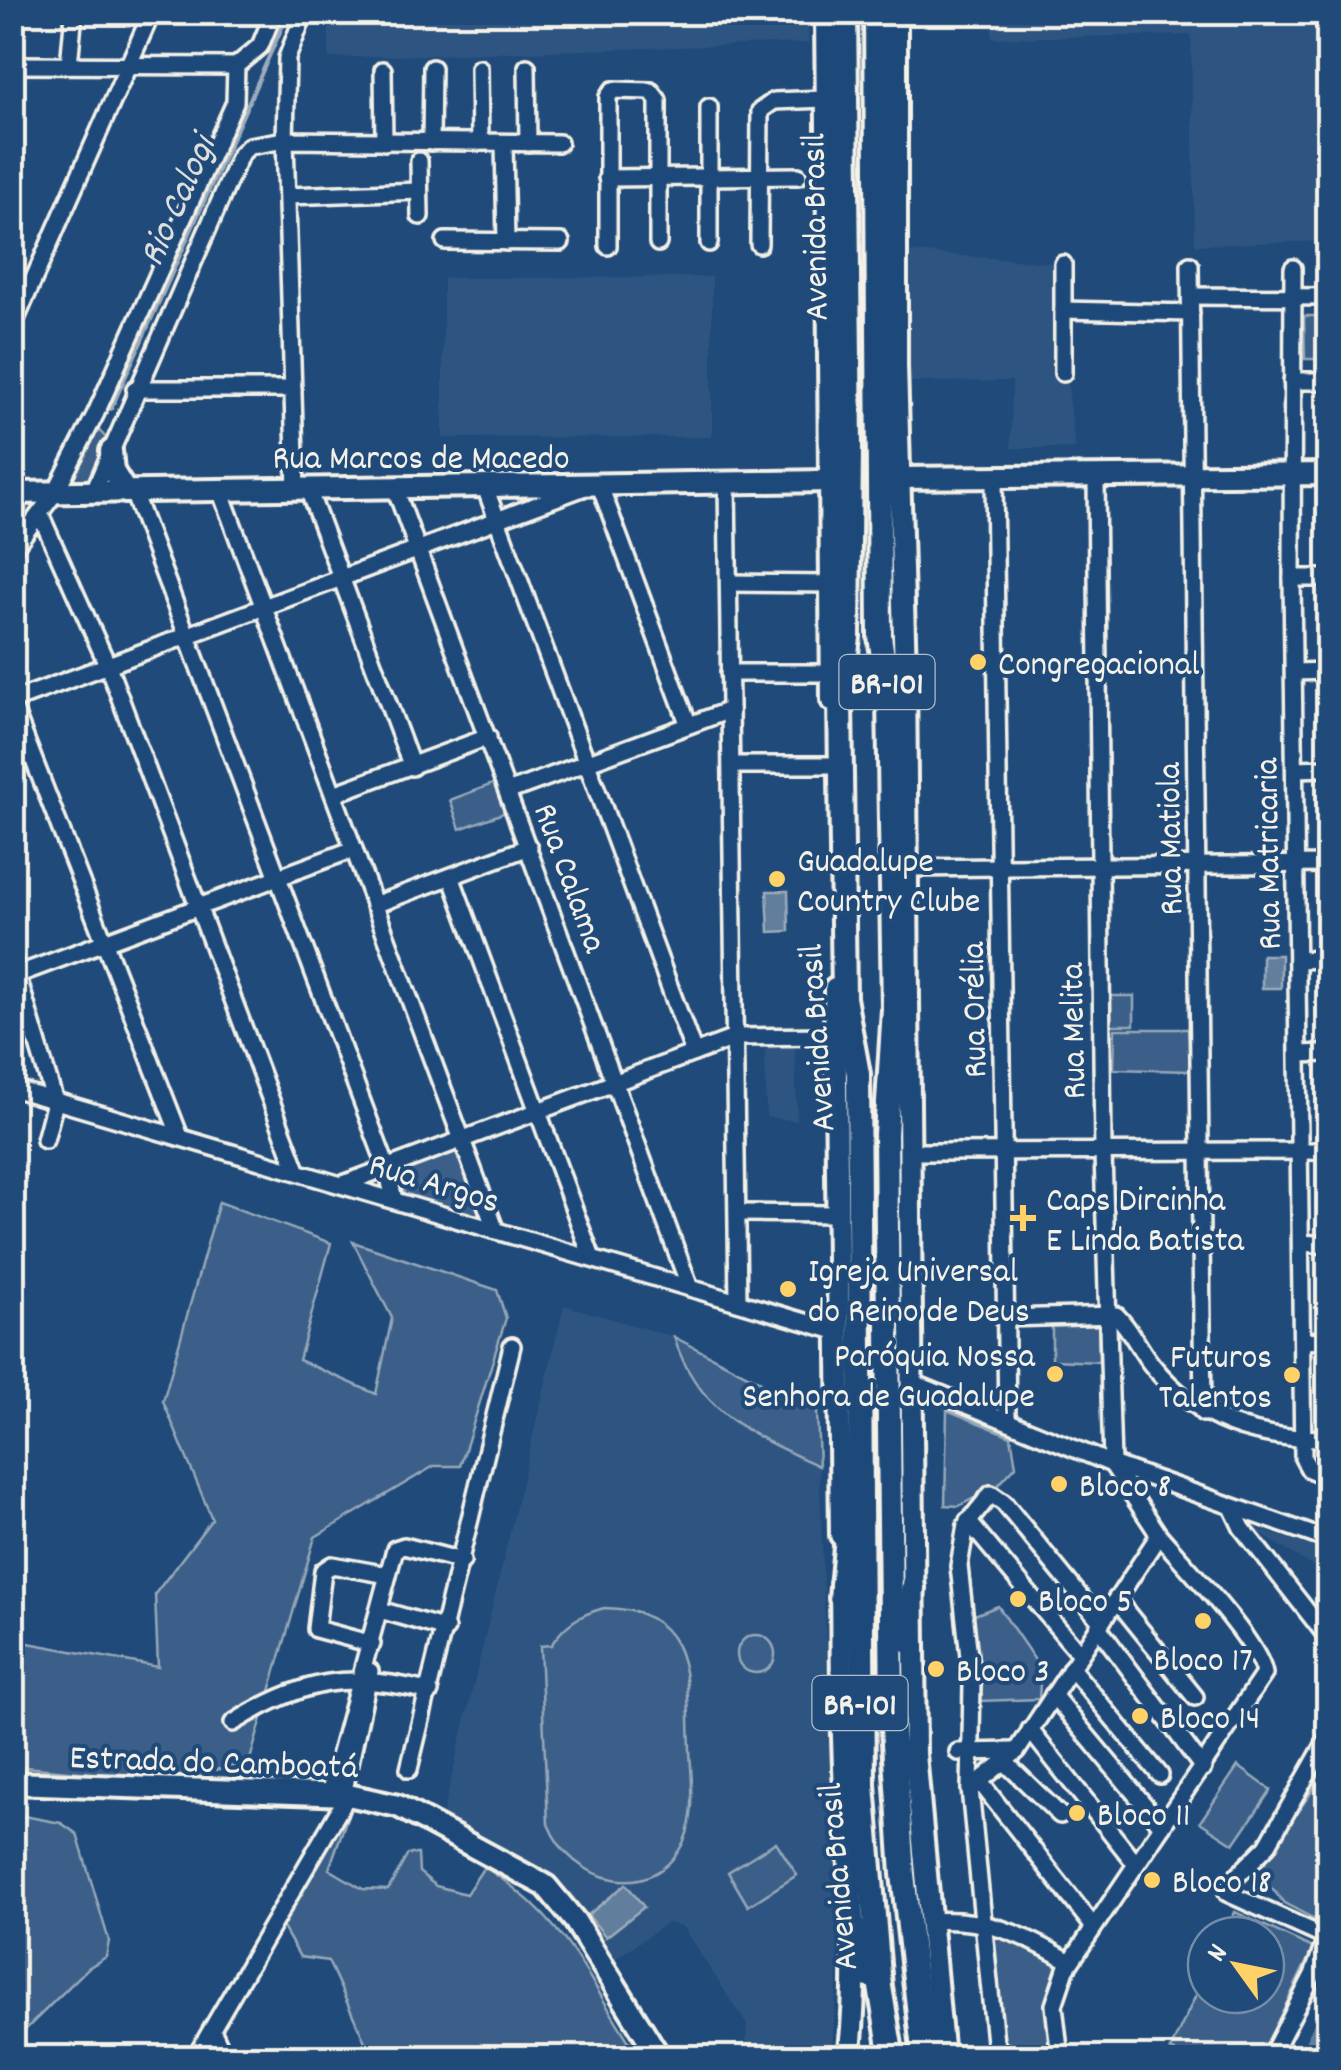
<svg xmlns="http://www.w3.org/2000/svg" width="1341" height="2070" font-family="Dekko,sans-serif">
<rect width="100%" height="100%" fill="#1f4a7a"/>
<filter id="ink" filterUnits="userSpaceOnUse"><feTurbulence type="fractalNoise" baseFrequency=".01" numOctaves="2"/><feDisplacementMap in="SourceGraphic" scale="20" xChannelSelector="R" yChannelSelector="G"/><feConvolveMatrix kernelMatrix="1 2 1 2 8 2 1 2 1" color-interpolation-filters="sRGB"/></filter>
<g filter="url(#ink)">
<g fill="#2d5581">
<path d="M329,12L808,13V43L329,58Z"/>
<path d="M992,13H1328V241L1195,245L1191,35L992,38Z"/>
<path d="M911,252L1054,263L1075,448H1011L1012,381L909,382Z"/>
<path d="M712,277V437L443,438V278Z"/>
<path d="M765,1038L795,1042L797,1121L766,1117Z"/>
<path d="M564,1305L674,1337L817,1411L838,1971L831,2057H744L747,2025L682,1926L667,1923L606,1965L554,1887L441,1822Z"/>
<path d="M1248,1526L1328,1552V1576Z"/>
</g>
<g fill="#3a5f88" stroke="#97a8b8" stroke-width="2.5">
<path d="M1304,316H1326L1327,359H1305Z"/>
<path d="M92,423L108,440L86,489L67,483Z"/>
<path d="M13,494H41L13,538Z"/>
<path d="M495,783L506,812L460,829L450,800Z"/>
<rect x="1110" y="996" width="24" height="29"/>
<path d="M1115,1029H1188L1190,1071L1114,1069Z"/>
<path d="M458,1149L494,1227L406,1197L396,1173Z"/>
<path d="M219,1202L331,1243L299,1360L376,1394L392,1318L353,1242L497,1290L506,1318L460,1466H434L315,1537L249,1763L167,1780L13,1766L12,1640L158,1667L155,1594L212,1519L163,1401Z"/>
<path d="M1098,1322L1099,1362L1052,1360V1324Z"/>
<path d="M674,1337L817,1411L819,1466C752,1435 697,1412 674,1337Z"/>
<path d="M947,1410L1011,1436L1016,1466L983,1501L974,1498L959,1506L945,1505Z"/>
<path d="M998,1606L1041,1669L1039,1699L980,1701L969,1617Z"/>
<path d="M604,1608C695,1609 687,1680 690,1749C691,1778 697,1813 684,1841C654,1906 571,1883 548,1824L540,1646L551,1645C565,1624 579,1615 604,1608Z"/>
<circle cx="756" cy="1654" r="19"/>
<path d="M1238,1766L1271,1790L1234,1844L1200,1822Z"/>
<path d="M1319,1781L1328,1784V1910L1324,1924L1284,1903L1257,1871Z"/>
<path d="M13,1814L61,1823L77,1834L109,1941L106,1957L88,1968L13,2042Z"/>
<path d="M348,1815L329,1869L363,1889L388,1890L408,1854H418L419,1872L436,1886L466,1894L484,1867C569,1920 586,1978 639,2057H372L328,1961L300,1957L282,1926L338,1820Z"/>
<path d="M776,1842L797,1875L748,1906L728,1872Z"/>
<path d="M1235,1912L1313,1948L1261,2057H1186L1170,2050L1206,1974V1995H1266V1935H1225Z"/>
<path d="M984,1923L1067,1963L1054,2057H993Z"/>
</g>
<g fill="#627e9d" stroke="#9cacbb" stroke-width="2.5">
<path d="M767,891H788L789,931L769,932Z"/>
<rect x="1262" y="955" width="19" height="33"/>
<path d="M626,1884L644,1907L606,1937L588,1915Z"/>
</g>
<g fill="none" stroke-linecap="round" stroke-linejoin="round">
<path stroke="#9cacbb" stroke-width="4" d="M111,409L289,12"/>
<path stroke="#627e9d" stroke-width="20" d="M1309,2058L1328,2017"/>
<g stroke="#f4f1e8" stroke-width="22">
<g id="minor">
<path d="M12,65L236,66"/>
<path d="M69,65L74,12"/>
<path d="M527,67L528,143"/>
<path d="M479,68L480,142"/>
<path d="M383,70L384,142"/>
<path d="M709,107V243"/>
<path d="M431,142L432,68"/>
<path d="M504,143L506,242"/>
<path d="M419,161L420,216"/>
<path d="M607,178L798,176"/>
<path d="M288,196L419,191"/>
<path d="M445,241L561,242"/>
<path d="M759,244L760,111L774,101L825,99"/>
<path d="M608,246V97L613,90L651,91L658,100V243"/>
<path d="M1063,264V373"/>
<path d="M1190,265L1203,1413"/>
<path d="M1293,268L1292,578L1303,1458L1309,1469L1328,1477"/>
<path d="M1191,296L1328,297"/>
<path d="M1063,310L1191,313"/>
<path d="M12,328L152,12"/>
<path d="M1292,381H1328"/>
<path d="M135,389H293"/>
<path d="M994,480L1007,1419"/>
<path d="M727,483L738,1302"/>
<path d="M600,486L688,723"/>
<path d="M485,487L694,1053"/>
<path d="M395,488L690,1288"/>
<path d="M296,489L285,140L559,143"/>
<path d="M308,489L412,767"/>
<path d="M220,490L496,1231"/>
<path d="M133,492L387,1168L394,1200"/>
<path d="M93,493L240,155L249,146L285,140L287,58L305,12"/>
<path d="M40,514L108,666L297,1170"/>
<path d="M12,550L55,493L96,413L235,102L236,66L260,46L274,12"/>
<path d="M1292,578H1328"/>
<path d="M729,583L831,584"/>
<path d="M1294,672L1328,671"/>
<path d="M729,673H832"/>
<path d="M12,701L585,487"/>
<path d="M12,704L179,1134"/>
<path d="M733,765H833"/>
<path d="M1295,769L1328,768"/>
<path d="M510,791L730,710"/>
<path d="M334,794L488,737"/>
<path d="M905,868L1328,864"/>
<path d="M452,879L592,1258"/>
<path d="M374,905L529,847"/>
<path d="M12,957L55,1102L45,1140"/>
<path d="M1297,960L1328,959"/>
<path d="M19,974L354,849"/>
<path d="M1299,1054L1328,1053"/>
<path d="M12,1088L839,1332"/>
<path d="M908,1152L1328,1151"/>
<path d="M343,1184L737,1037L836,1036"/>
<path d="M738,1213L839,1214"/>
<path d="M1301,1243L1328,1245"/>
<path d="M1004,1318L1116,1315C1131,1329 1139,1349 1152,1365C1199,1423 1256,1439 1328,1439"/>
<path d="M1302,1341L1328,1340"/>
<path d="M911,1382L1112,1464L1328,1540"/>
<path d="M1232,1507L1242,1528L1328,1638"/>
<path d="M968,1521L1079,1653"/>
<path d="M1116,1599L1195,1697"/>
<path d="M380,1610L446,1629"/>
<path d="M1098,1627L1203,1768"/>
<path d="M372,1644L316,1629L323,1571L332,1565L388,1575"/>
<path d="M1071,1668L1160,1775"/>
<path d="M1053,1695L1162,1826"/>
<path d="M233,1723C303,1679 350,1671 430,1692"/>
<path d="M1030,1730L1135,1863"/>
<path d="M958,1752L1017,1751"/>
<path d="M1005,1762L1060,1815"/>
<path d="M409,1769L512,1346"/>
<path d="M980,1782L1093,1926"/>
<path d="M970,1789L1017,1751L1159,1535L1112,1464L1103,1153L1096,478"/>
<path d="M329,1794L395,1549L404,1546L462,1561"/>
<path d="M343,1795L370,1671"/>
<path d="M928,1921C984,1917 1022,1933 1070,1962"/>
<path d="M1327,1938L1227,1893L1235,1878L1267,1846L1328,1738"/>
<path d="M212,2030L225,2058"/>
<path d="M195,2058L348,1795"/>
<path d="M1022,2058L1000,2051L995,2042L970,1789L972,1684L959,1566L966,1525L991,1494L1004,1503L1101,1622"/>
<path d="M1035,2058L1058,2053"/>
<path d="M1060,2058L1054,2005L1066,1969L1264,1674C1260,1643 1182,1562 1159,1535"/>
<path d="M1270,2058L1313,1975L1328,1933"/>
</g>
</g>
<g stroke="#f4f1e8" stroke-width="28">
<g id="major">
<path d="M826,12L832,700"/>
<path d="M896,12V366L905,671L915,1754L943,2058"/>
<path d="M111,451L113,471L126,492"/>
<path d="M899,478L1328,474"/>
<path d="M12,493L830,481"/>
<path d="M835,989L841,1535"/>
<path d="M841,1584C842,1658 841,1732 846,1806C851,1892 860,1972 849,2058"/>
<path d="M12,1783L348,1795L398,1806L546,1886L575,1921L660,2058"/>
</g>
</g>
<g stroke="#f4f1e8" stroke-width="30">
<g id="highway">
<path d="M845,12L850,447L848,637L840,700L844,998L858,1074L863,1785L880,1987L892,2058"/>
<path d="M876,12L880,636L889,697L894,1009L886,1134L892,1714L903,1874L924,2058"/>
<path d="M841,1598L849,1516"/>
<path d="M903,1640L913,1588"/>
<path d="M857,1930L868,1976"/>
</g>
</g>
<use href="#minor" stroke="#1f4a7a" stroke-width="15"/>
<use href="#major" stroke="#1f4a7a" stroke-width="20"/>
<use href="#highway" stroke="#1f4a7a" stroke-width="22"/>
</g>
</g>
<g fill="#ffd166" stroke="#1f4a7a" stroke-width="4">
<circle cx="978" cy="662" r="10"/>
<circle cx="777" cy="879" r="10"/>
<path d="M1018 1203h10v10h10v10h-10v10h-10v-10h-10v-10h10z"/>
<circle cx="788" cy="1289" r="10"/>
<circle cx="1055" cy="1374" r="10"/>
<circle cx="1292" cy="1375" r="10"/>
<circle cx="1059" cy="1484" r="10"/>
<circle cx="1018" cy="1599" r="10"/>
<circle cx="1203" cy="1621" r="10"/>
<circle cx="936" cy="1669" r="10"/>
<circle cx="1140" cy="1716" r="10"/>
<circle cx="1077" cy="1813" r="10"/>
<circle cx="1152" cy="1880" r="10"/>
</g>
<g text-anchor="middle" stroke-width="8" stroke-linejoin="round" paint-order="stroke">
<g fill="#1f4a7a" stroke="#b4bfc7" stroke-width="2.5">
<rect x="839.5" y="655" width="95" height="54" rx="8"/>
<rect x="812.5" y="1676" width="95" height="54" rx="8"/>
</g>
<g font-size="32" font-weight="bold" fill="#f4f1e8">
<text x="887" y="693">BR-101</text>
<text x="860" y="1714">BR-101</text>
</g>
<g font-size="35" fill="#f4f1e8" stroke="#1f4a7a">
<text transform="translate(813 227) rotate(-91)" y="12">Avenida Brasil</text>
<text x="421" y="468">Rua Marcos de Macedo</text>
<text transform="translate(1168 839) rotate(-91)" y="12">Rua Matiola</text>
<text transform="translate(1266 854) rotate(-91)" y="12">Rua Matricaria</text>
<text transform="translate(572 877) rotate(70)" y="12">Rua Calama</text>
<text transform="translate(972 1010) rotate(-91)" y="12">Rua Orélia</text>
<text transform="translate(1071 1031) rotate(-91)" y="12">Rua Melita</text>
<text transform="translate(815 1038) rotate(-94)" y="12">Avenida Brasil</text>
<text transform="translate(435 1181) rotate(17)" y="12">Rua Argos</text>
<text transform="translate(214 1760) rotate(2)" y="12">Estrada do Camboatá</text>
<text transform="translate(836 1877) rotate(-95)" y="12">Avenida Brasil</text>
</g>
<g font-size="35" fill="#f4f1e8" stroke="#1f4a7a" text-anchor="start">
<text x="998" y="674">Congregacional</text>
<text x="797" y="871">Guadalupe<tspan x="797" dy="40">Country Clube</tspan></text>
<text x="1046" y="1210">Caps Dircinha<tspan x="1046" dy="40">E Linda Batista</tspan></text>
<text x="808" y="1281">Igreja Universal<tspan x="808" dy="40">do Reino de Deus</tspan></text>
<text x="1035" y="1366" text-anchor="end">Paróquia Nossa<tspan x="1035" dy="40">Senhora de Guadalupe</tspan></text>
<text x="1272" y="1367" text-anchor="end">Futuros<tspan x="1272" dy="40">Talentos</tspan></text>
<text x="1079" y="1496">Bloco 8</text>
<text x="1038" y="1611">Bloco 5</text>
<text x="1203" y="1670" text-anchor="middle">Bloco 17</text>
<text x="956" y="1681">Bloco 3</text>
<text x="1160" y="1728">Bloco 14</text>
<text x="1097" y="1825">Bloco 11</text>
<text x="1172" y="1892">Bloco 18</text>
</g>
<g font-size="38" font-style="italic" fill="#dee0dd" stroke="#1f4a7a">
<text transform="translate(175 200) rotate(-66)" y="13">Rio Calogi</text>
</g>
</g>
<rect width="1341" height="2070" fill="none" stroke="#1f4a7a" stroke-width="50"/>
<rect x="25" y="25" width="1291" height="2020" fill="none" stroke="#f4f1e8" stroke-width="4" filter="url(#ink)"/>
<g transform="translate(1236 1965) rotate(303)"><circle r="48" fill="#1f4a7a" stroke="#748da6" stroke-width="2.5"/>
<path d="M0-8L18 38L0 25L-18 38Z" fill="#ffd166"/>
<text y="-15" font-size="28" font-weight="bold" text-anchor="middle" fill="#f4f1e8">N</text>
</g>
</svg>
